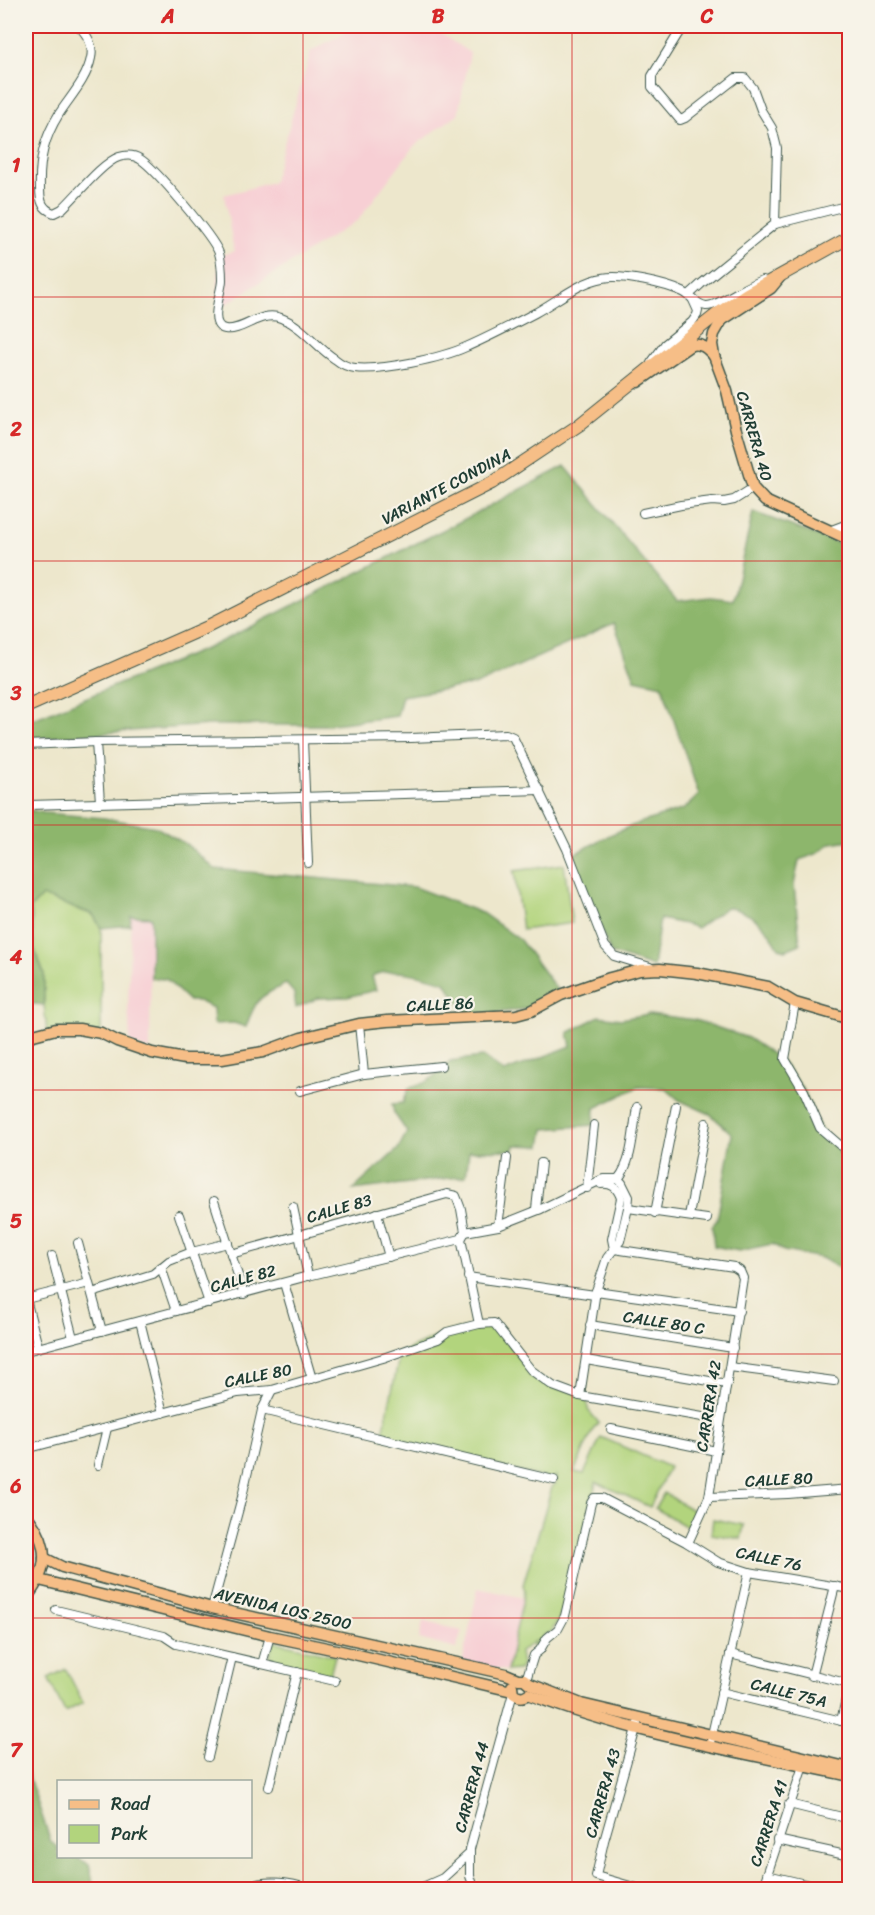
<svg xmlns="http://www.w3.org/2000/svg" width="875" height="1915" font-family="Sriracha,sans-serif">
<rect width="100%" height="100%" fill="#f7f3e8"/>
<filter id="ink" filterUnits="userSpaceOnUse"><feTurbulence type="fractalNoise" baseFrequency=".0167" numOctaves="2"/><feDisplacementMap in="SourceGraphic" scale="12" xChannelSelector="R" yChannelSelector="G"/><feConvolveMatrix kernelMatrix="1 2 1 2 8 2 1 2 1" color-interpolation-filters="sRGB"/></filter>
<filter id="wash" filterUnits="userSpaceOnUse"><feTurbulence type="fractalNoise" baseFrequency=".008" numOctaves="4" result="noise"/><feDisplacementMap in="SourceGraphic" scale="24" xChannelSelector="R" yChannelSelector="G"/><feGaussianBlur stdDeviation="1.35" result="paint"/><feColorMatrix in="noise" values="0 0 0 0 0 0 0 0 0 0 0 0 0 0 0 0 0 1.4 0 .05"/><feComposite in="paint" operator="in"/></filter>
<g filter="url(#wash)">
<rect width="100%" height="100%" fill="#ede7cc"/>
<g fill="#f7cfd4">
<path d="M357,26H429L470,53L458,114L413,147L358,220L217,310L219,256L234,251L224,195L273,182L311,51Z"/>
<path d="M131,916L151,917L150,1050L130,1043L128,1005Z"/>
<path d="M478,1588L524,1598L507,1671L462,1663Z"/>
<path d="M423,1621L462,1631L456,1649L419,1639Z"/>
</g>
<g fill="#b2d47d" stroke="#688858" stroke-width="1.5">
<path d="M564,864L572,923L522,930L514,871Z"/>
<path d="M42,896L93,915L101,928V1033L47,1032L44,1005V974L34,948L31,908Z"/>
<path d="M494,1323L535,1379H541L587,1396L588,1410L599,1423L593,1430L574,1472L584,1474L601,1437L669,1467L650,1507L596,1482L580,1549L559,1620L551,1632L544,1635L540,1650L532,1646L536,1640L520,1652L522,1665L519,1670L507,1671L525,1590L523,1585L552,1487L556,1483V1475L554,1480L382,1438L400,1353L447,1332Z"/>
<path d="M664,1493L696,1512L687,1527L655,1508Z"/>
<path d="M713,1519L744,1525L741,1539L711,1534Z"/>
<path d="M273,1641L335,1656L330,1675L268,1662Z"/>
<path d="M66,1669L83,1703L65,1712L48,1678Z"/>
</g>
<g fill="#8db66c" stroke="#567a50" stroke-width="1.5">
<path d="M565,466L677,601L711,597L733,600L753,512L849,547V840L831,843L816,854L799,860L794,885L800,944L786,950L779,948C767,926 752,912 727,907L697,928L685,924L660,919L653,967L611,953L570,856L612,834L639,823L684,809L699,795L662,685L635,679L614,623L478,684L402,696L397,716L325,725H209L26,739V722L210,647L461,521Z"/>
<path d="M26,809L44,813L104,818L156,827L186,844L215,869L414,887L482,913L520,940L561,995L538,1007L469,1017L445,982C424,976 393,966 372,976L376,990L347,997L318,998L296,1008L294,993L286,984C259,997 256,998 246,1027L234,1023L214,1024L213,1008L198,1001H189L166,979L151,978V917L131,916L130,925L101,928L93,914L42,896L31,908L34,948L44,974V1005L26,1003Z"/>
<path d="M649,1014L695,1020L748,1038L781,1060L804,1091L820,1128L849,1159V1274L822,1258L784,1251L772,1244L739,1251L714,1246L712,1226L717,1220L732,1134L710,1114L679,1100L665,1088L638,1087L595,1108L594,1125L544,1129L541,1146L515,1145L514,1150L469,1151L466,1176L353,1190L398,1149L407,1132L394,1113L392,1104L403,1103L409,1088C427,1084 438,1075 450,1061L483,1057L504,1072L571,1046L568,1033L599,1016L621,1019Z"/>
<path d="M26,1515L46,1559L26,1598Z"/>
<path d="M26,1769L51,1842L58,1847V1856L75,1857L89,1864L94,1889H26Z"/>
</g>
</g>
<g filter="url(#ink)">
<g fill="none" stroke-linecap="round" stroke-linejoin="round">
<g stroke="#3e564b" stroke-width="10">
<g id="minor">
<path d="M79,26C87,35 94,45 91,58C87,79 70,97 59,114C44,138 39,160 40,188C40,201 42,209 54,213L62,209C76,196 103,162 119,157C126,155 134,155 140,159C155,168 213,237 219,253C221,260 222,272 222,280C222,292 207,326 225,329C243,332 260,310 281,318C303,326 316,347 335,359C341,364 347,367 355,368C381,371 442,358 466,347C489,337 512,325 535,313C557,301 579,282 603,278C622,274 666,284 683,292C691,296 697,305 706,306C718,307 747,284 763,280"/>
<path d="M683,26L652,76V87L680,120L685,118L736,78H745L753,88L761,110L772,128L777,148L775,224"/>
<path d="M689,295L701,284L775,224L850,205"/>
<path d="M651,363L665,344L692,322L697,315L698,311L693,300"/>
<path d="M643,513L681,505L712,501L724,502L734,500L753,488"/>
<path d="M829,531L850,523"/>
<path d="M303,740L308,863"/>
<path d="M96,742L100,802"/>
<path d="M26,745L96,742L411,738L506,734L513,737L567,849L605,946L614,956L650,967"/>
<path d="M29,805L540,790"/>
<path d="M795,1003L785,1059L804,1091L820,1128L850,1154"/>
<path d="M359,1024L364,1074"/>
<path d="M300,1091L364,1074L441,1066"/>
<path d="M618,1179C633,1161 633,1130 637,1107"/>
<path d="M601,1184C612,1183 617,1187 621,1198L612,1239L614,1249"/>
<path d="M587,1188L594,1125"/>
<path d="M214,1201L244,1294"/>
<path d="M293,1207L308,1276"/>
<path d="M628,1208L707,1219"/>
<path d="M536,1209L541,1163"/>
<path d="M377,1213L389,1257"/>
<path d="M655,1213L676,1106"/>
<path d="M179,1215L209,1303"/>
<path d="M689,1216L706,1123"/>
<path d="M498,1226L507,1158"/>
<path d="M465,1232L498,1226L541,1209L603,1179H618L622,1183L629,1197L628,1208L620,1241L607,1258L596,1291L580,1396"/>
<path d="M461,1239L479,1324"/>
<path d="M78,1243L102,1331"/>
<path d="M614,1249L734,1267L740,1271L743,1278L709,1497L688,1543"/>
<path d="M231,1254L447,1194L456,1196L461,1209L465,1232"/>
<path d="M52,1256L73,1338"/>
<path d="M161,1267L176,1311"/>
<path d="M468,1277L595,1295"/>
<path d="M284,1283L312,1379"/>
<path d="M596,1291L739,1311"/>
<path d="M92,1293L153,1274L169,1261L192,1252L228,1243"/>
<path d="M26,1299L89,1283"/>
<path d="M26,1299L38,1347"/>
<path d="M140,1321L163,1413"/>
<path d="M590,1325L733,1348"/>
<path d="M26,1351L308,1276L461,1239L465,1232"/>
<path d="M586,1360L727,1384"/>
<path d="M730,1367L834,1381"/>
<path d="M262,1410L554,1480"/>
<path d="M611,1429L716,1451"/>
<path d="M26,1449L238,1393L272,1390L383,1358L438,1339L447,1332L479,1324L494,1323L531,1370L553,1386L580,1396L720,1420"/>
<path d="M98,1465L107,1428"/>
<path d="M709,1497L788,1494L850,1489"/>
<path d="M212,1608L242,1497L262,1410L272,1390"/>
<path d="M56,1610L164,1636L176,1644L335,1681"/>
<path d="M730,1654L850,1684"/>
<path d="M262,1664L270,1636"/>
<path d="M812,1676L835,1586"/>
<path d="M526,1680L534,1655L540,1650L547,1638L558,1629L565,1616L591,1503L594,1498H602L686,1542L718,1562L749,1572L850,1589"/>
<path d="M721,1692L850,1723"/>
<path d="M841,1721L850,1681"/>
<path d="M637,1725L604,1841L596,1876L644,1890"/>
<path d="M711,1739L749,1572"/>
<path d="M208,1757L232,1657"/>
<path d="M269,1787L297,1672"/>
<path d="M789,1804L850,1819"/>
<path d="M777,1840L850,1856"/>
<path d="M767,1875L831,1890"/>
<path d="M242,1890C261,1878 291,1882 311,1890"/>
<path d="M416,1890L443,1878L468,1855"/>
<path d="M475,1890L470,1876V1849L513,1693"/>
<path d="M762,1890L803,1766"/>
</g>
</g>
<g stroke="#3e564b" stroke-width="13">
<g id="major">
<path d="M780,277L771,288L722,320L714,334L712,344L714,356L727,391L736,430L753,488L765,501L850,540"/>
<path d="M638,382L691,345C702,343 707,348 714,356"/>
<path d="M26,1037L56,1029H79L101,1033L117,1041L152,1053L185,1059H222L263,1052L301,1038L359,1024L387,1021L516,1015L531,1011L561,995L610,978L640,970L660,969L697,973L768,987L795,1003L850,1019"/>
<path d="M26,1515C50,1544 50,1569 26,1598"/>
<path d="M44,1558L62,1567L212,1608L506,1674L518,1679H524L530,1684L581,1704L850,1768"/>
<path d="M39,1580L270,1636L341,1651L512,1691"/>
<path d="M512,1686L513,1693C518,1697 523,1698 528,1694C631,1734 742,1752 850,1776"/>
</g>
</g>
<g stroke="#3e564b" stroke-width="14">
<path id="highway" d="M26,707L207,627L492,483L579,425L716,315L747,294L850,237"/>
</g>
<use href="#minor" stroke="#fff" stroke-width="8"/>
<use href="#major" stroke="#f6be87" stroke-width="10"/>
<use href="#highway" stroke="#f6be87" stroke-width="12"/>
</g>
</g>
<path fill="none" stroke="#d62828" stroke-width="1.5" stroke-opacity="0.55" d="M303,26V1890M572,26V1890M26,297H850M26,561H850M26,825H850M26,1090H850M26,1354H850M26,1618H850"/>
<g text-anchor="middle" stroke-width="4.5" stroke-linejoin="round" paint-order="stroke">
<g font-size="16" fill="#1f3d34" stroke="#f7f3e8">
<text transform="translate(755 436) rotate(74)" y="6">CARRERA 40</text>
<text transform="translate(446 486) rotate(-28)" y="6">VARIANTE CONDINA</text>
<text transform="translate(440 1004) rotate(-3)" y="6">CALLE 86</text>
<text transform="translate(339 1208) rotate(-16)" y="6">CALLE 83</text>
<text transform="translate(243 1278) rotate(-15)" y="6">CALLE 82</text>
<text transform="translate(664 1322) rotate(9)" y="6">CALLE 80 C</text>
<text transform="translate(258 1375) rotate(-11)" y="6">CALLE 80</text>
<text transform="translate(708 1406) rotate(-81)" y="6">CARRERA 42</text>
<text transform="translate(779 1479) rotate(-3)" y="6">CALLE 80</text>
<text transform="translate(769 1558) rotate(12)" y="6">CALLE 76</text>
<text transform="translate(283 1608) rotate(13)" y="6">AVENIDA LOS 2500</text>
<text transform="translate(789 1692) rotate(14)" y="6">CALLE 75A</text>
<text transform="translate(471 1787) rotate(-75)" y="6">CARRERA 44</text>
<text transform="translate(602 1793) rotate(-74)" y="6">CARRERA 43</text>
<text transform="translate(768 1823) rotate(-72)" y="6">CARRERA 41</text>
</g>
</g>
<rect width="875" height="1915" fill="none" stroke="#f7f3e8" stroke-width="66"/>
<rect x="57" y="1780" width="195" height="78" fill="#f7f3e8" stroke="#a1aaa0" stroke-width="1.5"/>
<rect x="69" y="1800" width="30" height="9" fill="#f6be87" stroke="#a1aaa0" stroke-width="1.5"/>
<text x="111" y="1810" font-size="18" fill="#1f3d34">Road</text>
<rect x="69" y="1825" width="30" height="18" fill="#b2d47d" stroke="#a1aaa0" stroke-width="1.5"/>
<text x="111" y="1840" font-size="18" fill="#1f3d34">Park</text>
<rect x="33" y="33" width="809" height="1849" fill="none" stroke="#d62828" stroke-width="2"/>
<g font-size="20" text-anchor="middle" font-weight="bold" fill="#d62828">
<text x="168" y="23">A</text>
<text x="438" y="23">B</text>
<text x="707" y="23">C</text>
<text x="16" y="172">1</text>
<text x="16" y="436">2</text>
<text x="16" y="700">3</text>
<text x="16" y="964">4</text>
<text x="16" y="1228">5</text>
<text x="16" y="1493">6</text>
<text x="16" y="1757">7</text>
</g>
</svg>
